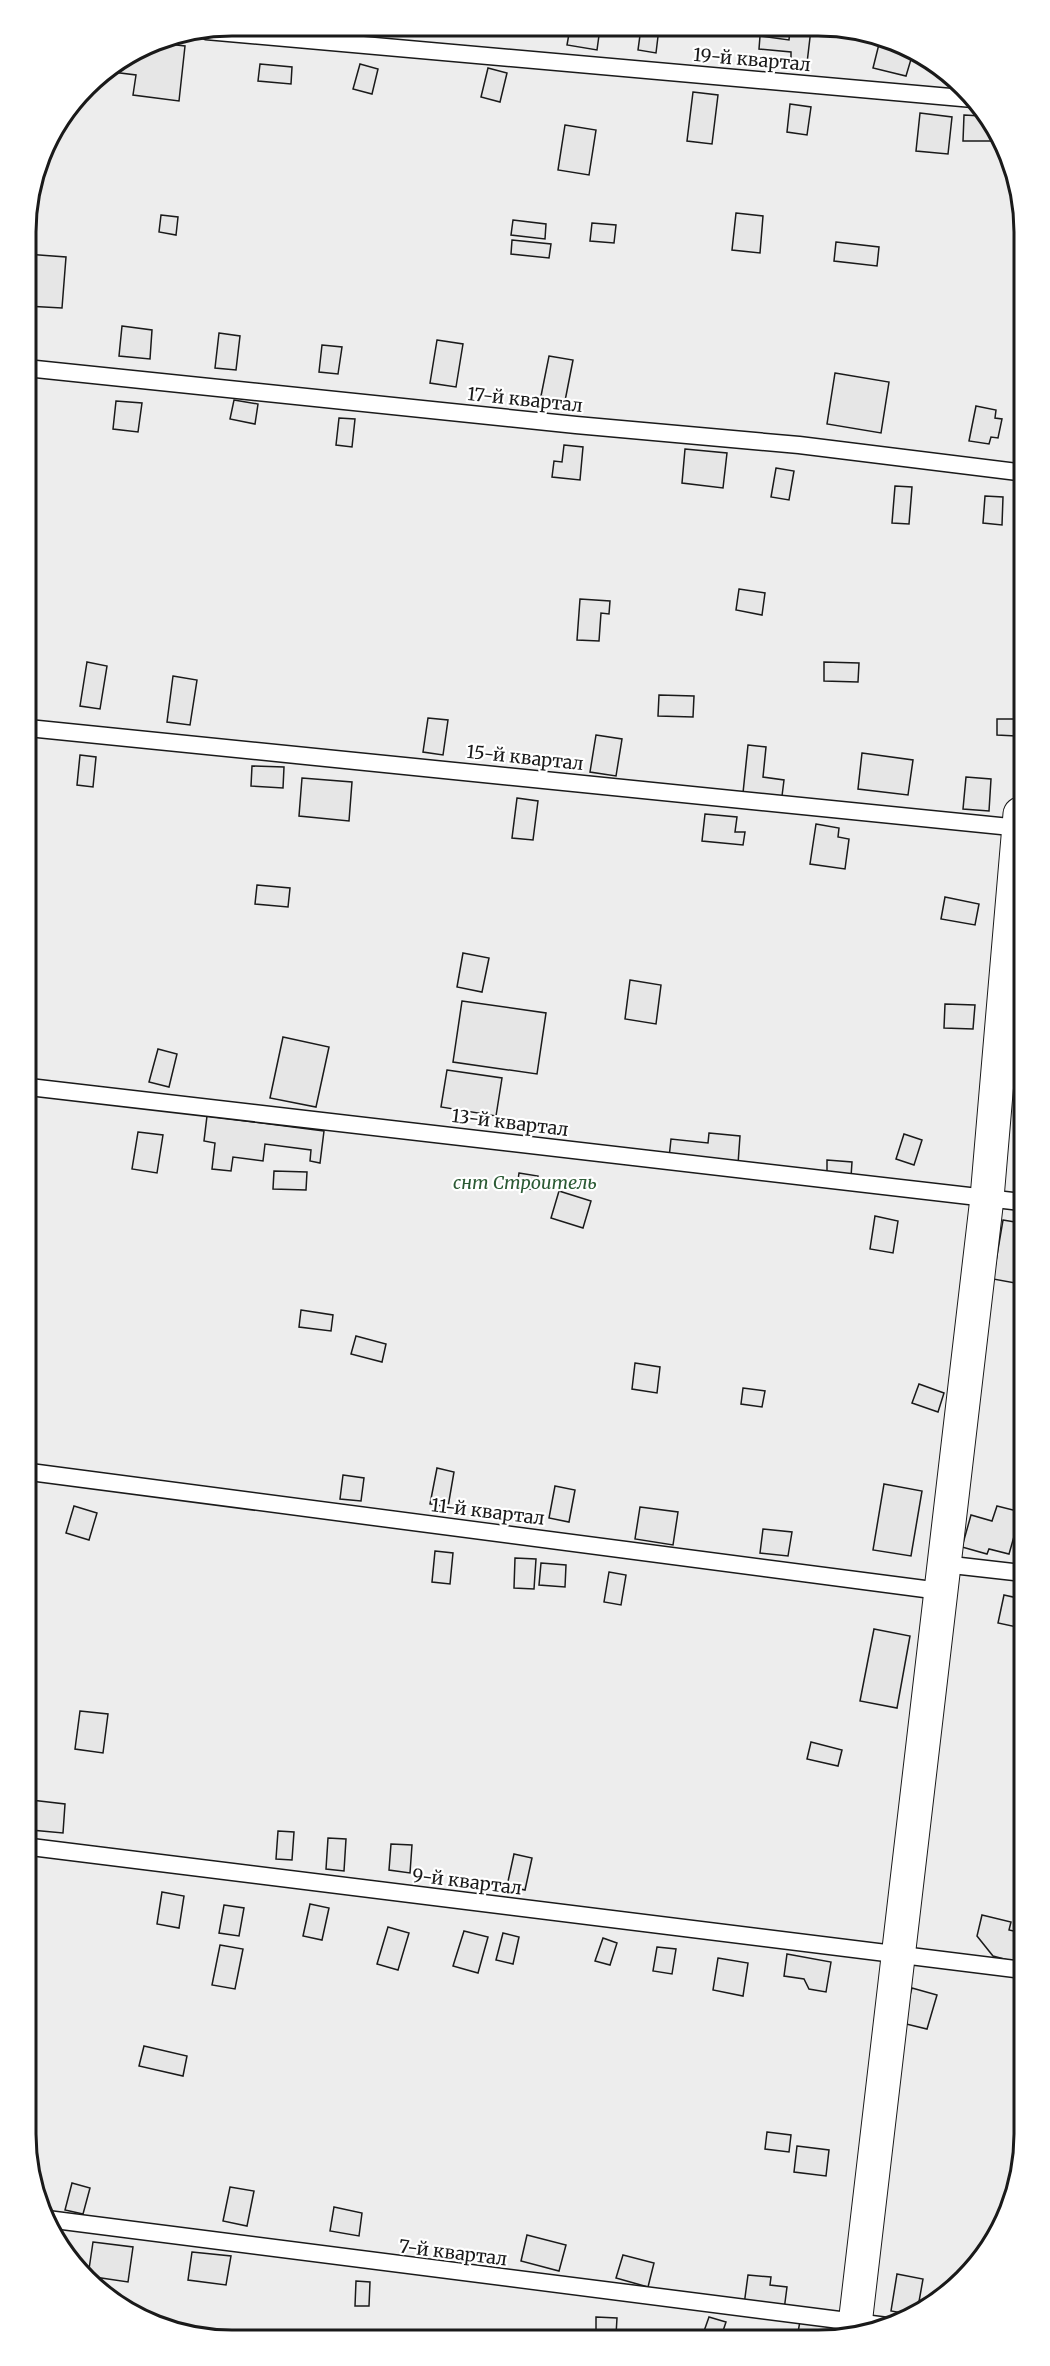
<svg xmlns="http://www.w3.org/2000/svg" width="1050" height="2366" font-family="Merriweather,serif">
<rect width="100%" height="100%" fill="#fff"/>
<path fill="#ededed" stroke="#6a6a6a" stroke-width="1.5" d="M232,26L858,29L955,77L997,128L1017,178L1024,2148L1009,2213L974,2270L933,2306L872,2333L192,2337L95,2289L60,2249L33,2188L26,218L47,140L95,77L153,41Z"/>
<g fill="#e6e6e6" stroke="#1a1a1a" stroke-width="1.5">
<path d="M530,27H547L546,36L530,33Z"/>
<path d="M570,28H600L597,50L567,45Z"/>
<path d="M641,28H659L656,53L638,50Z"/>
<path d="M790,29H811L807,63L791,60V52L759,49L760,36L789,40Z"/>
<path d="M880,40L912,56L906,76L873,68Z"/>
<path d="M151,42L185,46L179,101L133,95L136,75L104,71Z"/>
<path d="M260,64L292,67L291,84L258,81Z"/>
<path d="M360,64L378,69L372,94L353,89Z"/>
<path d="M488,68L507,73L500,102L481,97Z"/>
<path d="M693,92L718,95L712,144L687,141Z"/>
<path d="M790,104L811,107L807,135L787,132Z"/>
<path d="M920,113L952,117L948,154L916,151Z"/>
<path d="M964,115L982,116V121H991L993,124V141H963Z"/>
<path d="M565,125L596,130L589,175L558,170Z"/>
<path d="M736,213L763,216L760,253L732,250Z"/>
<path d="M161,215L178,217L176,235L159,232Z"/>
<path d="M513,220L546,224L545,239L511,235Z"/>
<path d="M592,223L616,225L614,243L590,241Z"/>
<path d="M512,240L551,244L549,258L511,254Z"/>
<path d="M836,242L879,247L877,266L834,261Z"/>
<path d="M26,254L66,257L62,308L26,306Z"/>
<path d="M122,326L152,330L150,359L119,356Z"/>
<path d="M219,333L240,336L236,370L215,368Z"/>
<path d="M437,340L463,344L456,387L430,383Z"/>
<path d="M322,345L342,347L338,374L319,372Z"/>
<path d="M549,356L573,360L565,401L541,396Z"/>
<path d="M835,373L889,382L881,433L827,424Z"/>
<path d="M234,400L258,404L255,424L230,419Z"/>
<path d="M116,401L142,403L138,432L113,429Z"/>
<path d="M976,406L996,410L995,418L1002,419L998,438L991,437L989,444L969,441Z"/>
<path d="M339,418L355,419L352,447L336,445Z"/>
<path d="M564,445L583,447L580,480L552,477L554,461L562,462Z"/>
<path d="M685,449L727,453L723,488L682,483Z"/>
<path d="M776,468L794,471L789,500L771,497Z"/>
<path d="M895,486L912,487L909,524L892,523Z"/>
<path d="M985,496L1003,497L1002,525L983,523Z"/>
<path d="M739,589L765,593L762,615L736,610Z"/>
<path d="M580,599L610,601L609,614L601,613L599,641L577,640Z"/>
<path d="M87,662L107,666L100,709L80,706Z"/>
<path d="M824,662L859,663L858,682L824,681Z"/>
<path d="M173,676L197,680L190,725L167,722Z"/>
<path d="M659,695L694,696L693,717L658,716Z"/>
<path d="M428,718L448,720L443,755L423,752Z"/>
<path d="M997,719H1017L1016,736L997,735Z"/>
<path d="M596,735L622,739L616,776L590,772Z"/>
<path d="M748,745L766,747L763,777L784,780L782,796L743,793Z"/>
<path d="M862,753L913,760L908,795L858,789Z"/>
<path d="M80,755L96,757L93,787L77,785Z"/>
<path d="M252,766L284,767L283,788L251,786Z"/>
<path d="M966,777L991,779L989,811L963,809Z"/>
<path d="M302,778L352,782L349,821L299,816Z"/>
<path d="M517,798L538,801L533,840L512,838Z"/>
<path d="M705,814L737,817L735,832H745L743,845L702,841Z"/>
<path d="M816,824L839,828L838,837L849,839L845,869L810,864Z"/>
<path d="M257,885L290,888L288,907L255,904Z"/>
<path d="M945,897L979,904L975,925L941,919Z"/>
<path d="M463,953L489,958L482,992L457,987Z"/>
<path d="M630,980L661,985L656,1024L625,1019Z"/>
<path d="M462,1001L546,1013L537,1074L453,1062Z"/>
<path d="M945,1004L975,1005L973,1029L944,1028Z"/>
<path d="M283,1037L329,1047L316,1107L270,1098Z"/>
<path d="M158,1049L177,1054L169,1087L149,1082Z"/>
<path d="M447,1070L502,1078L496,1116L441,1107Z"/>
<path d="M207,1116L324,1131L320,1163L310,1161L311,1150L265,1144L263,1161L233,1157L231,1171L212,1169L215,1143L204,1141Z"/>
<path d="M138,1132L163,1135L157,1173L132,1169Z"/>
<path d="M709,1133L740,1136L738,1164L669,1158L671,1139L708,1143Z"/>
<path d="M904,1134L922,1140L914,1165L896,1159Z"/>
<path d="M827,1160L852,1162L851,1177L827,1175Z"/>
<path d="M274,1171L307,1172L306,1190L273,1189Z"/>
<path d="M519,1173L538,1176L535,1190L517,1187Z"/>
<path d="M559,1191L591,1201L583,1228L551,1218Z"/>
<path d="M875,1216L898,1221L893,1253L870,1249Z"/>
<path d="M1003,1220L1021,1223V1284L993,1279Z"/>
<path d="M301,1310L333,1315L331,1331L299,1327Z"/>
<path d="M356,1336L386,1344L382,1362L351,1354Z"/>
<path d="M635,1363L660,1367L657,1393L632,1389Z"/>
<path d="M919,1384L944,1393L938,1412L912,1403Z"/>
<path d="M743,1388L765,1391L762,1407L741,1404Z"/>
<path d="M437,1468L454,1472L448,1507L430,1504Z"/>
<path d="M343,1475L364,1478L361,1501L340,1499Z"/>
<path d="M884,1484L922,1491L911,1556L873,1550Z"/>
<path d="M555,1486L575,1490L569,1522L549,1518Z"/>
<path d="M74,1506L97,1513L89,1540L66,1533Z"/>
<path d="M997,1506L1021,1512L1009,1554L989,1549L987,1554L962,1547L971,1515L992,1521Z"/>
<path d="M640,1507L678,1512L673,1545L635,1539Z"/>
<path d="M763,1529L792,1532L788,1556L760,1553Z"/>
<path d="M435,1551L453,1553L450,1584L432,1582Z"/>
<path d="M515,1558L536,1559L534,1589L514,1588Z"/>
<path d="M541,1563L566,1565L565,1587L539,1585Z"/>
<path d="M609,1572L626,1575L621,1605L604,1602Z"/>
<path d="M1004,1595L1022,1599L1021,1628L998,1623Z"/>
<path d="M874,1629L910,1636L897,1708L860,1701Z"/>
<path d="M80,1711L108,1714L103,1753L75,1749Z"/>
<path d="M811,1742L842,1750L838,1766L807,1759Z"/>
<path d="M31,1800L65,1804L63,1833L31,1830Z"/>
<path d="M278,1831L294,1832L292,1860L276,1859Z"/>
<path d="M328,1838L346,1839L344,1871L326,1869Z"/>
<path d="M391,1844L412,1845L410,1873L389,1870Z"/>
<path d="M514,1854L532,1858L525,1890L507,1886Z"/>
<path d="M162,1892L184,1896L179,1928L157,1924Z"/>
<path d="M310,1904L329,1908L322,1940L303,1936Z"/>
<path d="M224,1905L244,1908L239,1936L219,1933Z"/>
<path d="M982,1915L1011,1922L1009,1930L1023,1933V1964L993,1956L977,1936Z"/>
<path d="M388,1927L409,1933L398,1970L377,1964Z"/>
<path d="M464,1931L488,1937L478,1973L453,1966Z"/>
<path d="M503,1933L519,1937L513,1964L496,1960Z"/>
<path d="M603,1938L617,1943L610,1965L595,1961Z"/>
<path d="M220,1945L243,1949L235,1989L212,1985Z"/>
<path d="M657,1947L676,1949L672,1974L653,1971Z"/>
<path d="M787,1954L831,1962L826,1992L809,1989L804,1979L784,1976Z"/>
<path d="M718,1958L748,1963L743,1996L713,1990Z"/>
<path d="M912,1988L937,1995L927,2029L902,2023Z"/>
<path d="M144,2046L187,2056L183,2076L139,2066Z"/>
<path d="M767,2132L791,2135L789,2152L765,2149Z"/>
<path d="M797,2146L829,2150L826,2176L794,2172Z"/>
<path d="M72,2183L90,2188L83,2214L65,2210Z"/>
<path d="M230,2187L254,2191L247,2226L223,2221Z"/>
<path d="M334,2207L362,2213L359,2236L330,2231Z"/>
<path d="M527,2235L566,2245L559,2271L521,2261Z"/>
<path d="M93,2242L133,2247L128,2282L88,2276Z"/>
<path d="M192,2252L231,2256L226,2285L188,2280Z"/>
<path d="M623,2255L654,2263L648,2287L616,2278Z"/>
<path d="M897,2274L923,2279L917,2313L913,2315L891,2311Z"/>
<path d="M748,2275L771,2277L770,2285L787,2287L784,2310L744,2305Z"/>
<path d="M356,2281L370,2282L369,2306H355Z"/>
<path d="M596,2317L617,2318L616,2335H596Z"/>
<path d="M709,2317L726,2322L722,2334H703Z"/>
<path d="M800,2321L833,2326L832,2334L798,2332Z"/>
</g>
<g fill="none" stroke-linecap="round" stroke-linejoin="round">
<g stroke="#1a1a1a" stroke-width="19">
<g id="service">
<path d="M206,31L973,99"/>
<path d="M26,368L576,425L799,445L1018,472"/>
<path d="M28,728L1020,828"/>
<path d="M29,1087L1021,1202"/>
<path d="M30,1472L940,1591"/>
<path d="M943,1564L1022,1573"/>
<path d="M31,1847L1023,1970"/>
<path d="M47,2219L887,2326"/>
</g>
</g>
<g stroke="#1a1a1a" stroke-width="35">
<path id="minor" d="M854,2333L987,1198L1020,814"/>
</g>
<use href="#service" stroke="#fff" stroke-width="16"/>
<use href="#minor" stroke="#fff" stroke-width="33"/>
</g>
<g text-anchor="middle" stroke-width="4.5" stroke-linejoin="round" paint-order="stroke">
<g font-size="18" fill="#1a1a1a" stroke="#fff">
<text transform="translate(752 60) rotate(5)" y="6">19-й квартал</text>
<text transform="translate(525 400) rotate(6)" y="6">17-й квартал</text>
<text transform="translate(525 758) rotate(6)" y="6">15-й квартал</text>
<text transform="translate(510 1123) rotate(7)" y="6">13-й квартал</text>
<text transform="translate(488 1512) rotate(7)" y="6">11-й квартал</text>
<text transform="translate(467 1882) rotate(7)" y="6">9-й квартал</text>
<text transform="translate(453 2253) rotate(7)" y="6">7-й квартал</text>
</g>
<g font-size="18" font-style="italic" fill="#2b5a34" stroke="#fff">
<text x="525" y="1189">снт Строитель</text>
</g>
</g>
<path d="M0 0H1050V2366H0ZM232 36H818A196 196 0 0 1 1014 232V2134A196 196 0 0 1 818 2330H232A196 196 0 0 1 36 2134V232A196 196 0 0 1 232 36Z" fill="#fff" fill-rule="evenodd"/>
<path fill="none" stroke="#1a1a1a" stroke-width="3" d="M232 36H818A196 196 0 0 1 1014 232V2134A196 196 0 0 1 818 2330H232A196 196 0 0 1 36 2134V232A196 196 0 0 1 232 36Z"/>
</svg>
